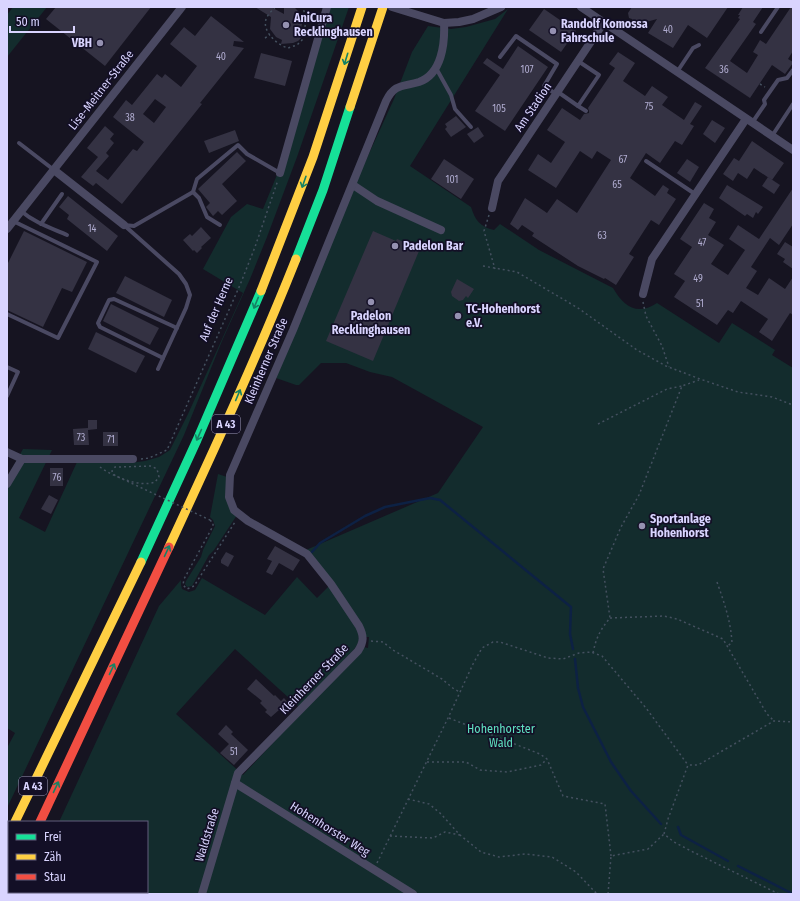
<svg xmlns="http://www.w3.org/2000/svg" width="800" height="901" font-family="'Fira Sans Condensed',sans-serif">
<rect width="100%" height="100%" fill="#161421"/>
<g fill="#132c2d">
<path d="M13,7H47L7,57V15Z"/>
<path d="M323,7H349L297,157L267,237L250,279L222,341L184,435L7,808V748L15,733L7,728V478L23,449L52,450L19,518L45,532L77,462L130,463L145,461L159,457L170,450L188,414L243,293L203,269L231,217L247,204L263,209L283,160Z"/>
<path d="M508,9L410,166L471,207C475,220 480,227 494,230L500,224L539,250L613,288C624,307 637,316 657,303L719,343L732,323L775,350L772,355L793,368V894H25L26,892H147V822H59L159,606L181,580V585L182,589L189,592L195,590L202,578L265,615L297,577L317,598L329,586L358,628L359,640L357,646L300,708L235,649L176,714L243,775L363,647L368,648L369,637H366L306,550L438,493L483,427L392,377L370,372L346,363H321L299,385H296L276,378L361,171L394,99L412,52L428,26L451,29L466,27L495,19Z"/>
<path d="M218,474L227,477C224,495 228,500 237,515L214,550L209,555L192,586L187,587L185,584L186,581L201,557L203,550L215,526L213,520L210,517Z"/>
</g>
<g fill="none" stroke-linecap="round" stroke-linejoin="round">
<g stroke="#0d2144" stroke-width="2.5">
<path d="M312,552L320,543L365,516L385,507L430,498L440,500L571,607L570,634L573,649"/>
<path d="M575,659L578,688L583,707L611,762L631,791L661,824"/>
<path d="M678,827L681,835L728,861"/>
<path d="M738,866L793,894"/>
</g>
</g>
<g fill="#343243" fill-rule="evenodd">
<path d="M56,7H151L105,66L46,19Z"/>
<path d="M255,7H271L284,14V7L295,8L302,15L300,16L302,24L300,33L304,35L298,41L293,43L281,44L282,40L276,37L270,29L271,17Z"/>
<path d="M632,7H728L707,38L688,25L673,48L648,33L657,19L639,24L635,22L633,23L632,19L629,18L628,13Z"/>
<path d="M743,7H763L753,22L756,24L730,61L747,73L758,55L753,52L760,40L766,44L791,7H793V51L788,59L793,62V63L785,74L772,65L750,98L705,68L740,19L738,18L740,15H738Z"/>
<path d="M544,9L576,31L561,52L529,30Z"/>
<path d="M211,16L244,42L234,41L233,46L244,48L200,103L202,104L122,204L96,183L93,186L81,177L98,157L87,148L105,126L114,134L110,139L114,143L106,153L109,156L96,171L108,180L133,149L137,151L144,142L113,117L126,100L132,105L157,74L162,78L165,74L181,87L197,66L170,44L184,27L195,36ZM155,99L166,107L154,123L143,114Z"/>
<path d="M518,46L548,67L505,131L475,111L500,75L483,63L487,58L503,69Z"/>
<path d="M618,52L635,63L623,81L645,96L652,86L668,97L662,105L684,120L695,102L702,106L690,124L694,126L682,145L675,141L660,163L646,153L630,178L655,196L663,185L669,189L667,193L676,199L659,225L651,220L629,254L634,257L616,285L605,278L604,279L578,266L532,236L534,233L522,225L518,230L510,224L525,198L547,213L557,199L577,213L611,160L597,151L592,159L580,151L556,188L528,170L538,154L551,163L565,142L547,130L562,108L580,120L584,114L589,113V111L588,108L615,68L609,64Z"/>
<path d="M261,53L292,61L285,86L254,78Z"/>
<path d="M456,116L466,127L451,137L445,129L447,127L445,124Z"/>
<path d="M712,120L725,128L715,143L703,134Z"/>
<path d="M478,127L484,136L474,143L467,134Z"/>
<path d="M235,130L239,141L209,153L204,141Z"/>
<path d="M752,141L784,163L772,180L754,168L747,179L738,173L733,181L723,174L734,158L739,161Z"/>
<path d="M237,152L246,161L222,184L237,201L222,215L218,211L213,216L206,207L210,203L198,189Z"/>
<path d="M444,159L474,179L461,199L431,179Z"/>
<path d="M687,159L699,167L690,182L677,173Z"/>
<path d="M768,177L780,185L774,194L762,186Z"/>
<path d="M727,185L763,207L758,214L756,212L753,218L747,214L745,216L719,198Z"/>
<path d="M793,188V224L779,245L770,238L751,267L757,271L746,288L758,295L769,278L785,289L793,277V315L790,313L772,341L759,332L768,319L741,301L733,313L728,310L717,325L674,297L685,281L674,274L692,247L680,239L704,203L714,209L709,218L716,222L708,235L724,245L711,264L728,275L745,250L729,239L738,225L759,239Z"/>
<path d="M68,196L118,236L107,251L67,219L69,215L59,207Z"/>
<path d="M201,227L211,238L201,247L202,248L197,253L194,250L193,251L183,240L190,234L192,236Z"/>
<path d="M24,231L87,262L72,292L62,288L43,327L7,310V265Z"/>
<path d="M373,231L396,241L397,239L411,245V247L419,251L373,361L326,341Z"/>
<path d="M785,242L793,247V269L783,262L785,259L777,254Z"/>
<path d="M125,276L172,300L164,317L116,293Z"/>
<path d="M457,279L474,289L468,298L466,296L463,300L459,301L452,296L451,292Z"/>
<path d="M111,304L159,328L150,345L103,321Z"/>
<path d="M96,332L145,356L136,373L88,349Z"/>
<path d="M88,420H97V429L88,430L89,445H74L73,429L88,428Z"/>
<rect x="103" y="432" width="15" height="14"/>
<rect x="50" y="468" width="13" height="18"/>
<path d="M49,495L58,500L51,514L41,509Z"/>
<path d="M275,546L300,560L293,571L279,563L272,575L266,572L272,561L267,559Z"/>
<path d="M226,552L234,556L228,567L221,563V560Z"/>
<path d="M256,679L274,696L275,695L281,701L284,698L289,704L282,712L279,710L271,717L265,712L267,710L260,703L262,701L247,689Z"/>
<path d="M226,725L233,732L231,734L248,750L234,765L220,753L229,744L218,734Z"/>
</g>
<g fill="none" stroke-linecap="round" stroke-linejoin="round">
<g stroke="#44505f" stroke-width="1.5" stroke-dasharray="2 3" stroke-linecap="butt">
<path d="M275,7C273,10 269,13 267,17C260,30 277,45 288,48L297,45L303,39L306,20L303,7"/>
<path d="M265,38L270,35"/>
<path d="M760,84L765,87"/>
<path d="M489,215L484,231L495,269"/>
<path d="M483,266L517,272L578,308L637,350L666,366L700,379L738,392L772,397L793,405"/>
<path d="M643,302L646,316L662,346L669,367"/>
<path d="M598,424L667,389L682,386"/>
<path d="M141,459L149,458L167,450L240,285L255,247L278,180"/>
<path d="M100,467C112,476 140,488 155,482L159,477L157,469L151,466"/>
<path d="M210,520L213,523V526L184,579L183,585L187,589L194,586L235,522"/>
<path d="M717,582C724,602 731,622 732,643L727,646"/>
<path d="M610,618L664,616L677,619L723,639L767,714L774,721"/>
<path d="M371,641L383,642L393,650L442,679L454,689L460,692"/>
<path d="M593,653C596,638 600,630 610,618L603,569L621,527L639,495L682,386L699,380"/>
<path d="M449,718L540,754L547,759L563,796L605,804L611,856"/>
<path d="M427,762H466L480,770L507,772L541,765L547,759"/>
<path d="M408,799L429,804L440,813L460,835L481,852L499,857L525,854L552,857L576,872L597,894"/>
<path d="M390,836L433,838L445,832L460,835"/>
<path d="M377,863L448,718L473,664L482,648L493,642H500L548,658L563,659L579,653L591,652L602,656L646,708L688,765"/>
<path d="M608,894L611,856L648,849L664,834"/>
<path d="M779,894L693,852L674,842L664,834L668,819L688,765H698L774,721L793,722"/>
</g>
<g stroke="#4a4962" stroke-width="4">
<path d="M761,32L778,7"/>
<path d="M500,57L516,36L557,64L544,86L556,94"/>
<path d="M436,68L451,95L455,109L471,127"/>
<path d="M677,72L693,48L699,45"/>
<path d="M558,92L578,106L599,75L578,61"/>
<path d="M578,106L586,111"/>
<path d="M752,123L765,104L764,100L778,80L787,78L793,70"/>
<path d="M772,136L793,104"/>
<path d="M19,143L54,170"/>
<path d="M646,161L695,194"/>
<path d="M193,192L199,198L207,217L220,225"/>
<path d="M21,211C35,223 51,228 67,235"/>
<path d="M41,224L62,194"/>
<path d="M124,225L134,226L193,192L197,179L238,145L247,154L280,173"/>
<path d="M125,226L179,274L186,284L190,295L186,308L158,369"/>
<path d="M7,314L58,338L97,262L13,221"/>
<path d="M163,358L100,327L98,323L109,300L114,299L177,328"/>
<path d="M7,367L18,372L7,396"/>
</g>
<g stroke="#4a4962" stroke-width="8">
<path d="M392,7L444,23L459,22L473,19L501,7"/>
<path d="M581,7L793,150"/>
<path d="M54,170L124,225"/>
<path d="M280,173L327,7"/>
<path d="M353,185L377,201L441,230"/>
<path d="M492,208L498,181L604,22"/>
<path d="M7,229L182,7"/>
<path d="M643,294L652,259L746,119"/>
<path d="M7,452L22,459H133"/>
<path d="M7,484L22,459"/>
<path d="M235,783L413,894"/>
<path d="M202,894L238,773L358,651C364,642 364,636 359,626L331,584L307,554L248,521L234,510L229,497L230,475L293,330L386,101C395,83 403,87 419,82C442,74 445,43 444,23"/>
</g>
<g stroke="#16e098" stroke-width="9">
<path d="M296,259L323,190L350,107"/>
<path d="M141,562L197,440L261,291"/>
</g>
<g stroke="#ffcf43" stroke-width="9">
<path d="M350,107L383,7"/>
<path d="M261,291L313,157L362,7"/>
<path d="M169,547C213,452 257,357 296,259"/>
<path d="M15,822L141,562"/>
</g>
<g stroke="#f24e42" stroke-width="9">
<path d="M40,822L169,547"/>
<path d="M7,838L9,834"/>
<path d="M7,892L9,888"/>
</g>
<path stroke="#44505f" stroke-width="1.5" stroke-dasharray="2 3" stroke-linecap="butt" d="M151,466L119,467H115L112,471L113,474L116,476L210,520"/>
</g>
<defs><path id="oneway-shaft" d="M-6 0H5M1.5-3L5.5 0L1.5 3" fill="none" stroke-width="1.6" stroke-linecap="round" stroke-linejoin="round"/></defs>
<g stroke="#158265">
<use href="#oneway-shaft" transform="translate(346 59) rotate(107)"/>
<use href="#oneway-shaft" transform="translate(304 182) rotate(109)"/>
<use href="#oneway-shaft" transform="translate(256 303) rotate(112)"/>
<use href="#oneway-shaft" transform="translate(238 395) rotate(-67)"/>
<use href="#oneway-shaft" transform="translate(199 435) rotate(114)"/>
<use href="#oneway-shaft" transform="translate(167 551) rotate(-65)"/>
<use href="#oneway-shaft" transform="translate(112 669) rotate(-65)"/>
<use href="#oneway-shaft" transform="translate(56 787) rotate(-65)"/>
</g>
<g fill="#9591b1" stroke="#130f26" stroke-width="1.5">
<circle cx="286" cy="25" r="4"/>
<circle cx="553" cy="31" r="4"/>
<circle cx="100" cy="43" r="4"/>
<circle cx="395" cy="246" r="4"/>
<circle cx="371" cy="302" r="4"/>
<circle cx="458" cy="316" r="4"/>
<circle cx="642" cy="526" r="4"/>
</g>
<g text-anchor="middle" stroke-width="3.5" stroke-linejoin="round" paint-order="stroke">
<g font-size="10" fill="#b0acd0">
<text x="668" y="33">40</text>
<text x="221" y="60">40</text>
<text x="527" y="73">107</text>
<text x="724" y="73">36</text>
<text x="649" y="110">75</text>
<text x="499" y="112">105</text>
<text x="130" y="121">38</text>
<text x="623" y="163">67</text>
<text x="452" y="183">101</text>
<text x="617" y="188">65</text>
<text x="92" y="232">14</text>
<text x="602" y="239">63</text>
<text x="702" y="246">47</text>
<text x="698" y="282">49</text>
<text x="700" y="307">51</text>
<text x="81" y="441">73</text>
<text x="111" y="443">71</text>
<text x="57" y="481">76</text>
<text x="234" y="755">51</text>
</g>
<g fill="#130f26" stroke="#9e99be" stroke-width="1">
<rect x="212" y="415" width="28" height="18" rx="3"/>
<rect x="19" y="777" width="28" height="18" rx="3"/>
</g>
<g font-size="11" font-weight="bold" fill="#d9d4ff">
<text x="226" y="428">A 43</text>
<text x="33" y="790">A 43</text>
</g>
<g font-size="12" font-weight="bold" fill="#d9d4ff" stroke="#130f26" text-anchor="start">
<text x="294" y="22">AniCura<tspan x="294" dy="14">Recklinghausen</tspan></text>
<text x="561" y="28">Randolf Komossa<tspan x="561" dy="14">Fahrschule</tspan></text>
<text x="92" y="47" text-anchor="end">VBH</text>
<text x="403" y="250">Padelon Bar</text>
<text x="466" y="313">TC-Hohenhorst<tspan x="466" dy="14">e.V.</tspan></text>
<text x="371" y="320" text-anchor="middle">Padelon<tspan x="371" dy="14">Recklinghausen</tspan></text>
<text x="650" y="523">Sportanlage<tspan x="650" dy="14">Hohenhorst</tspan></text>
</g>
<g font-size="12" fill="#d9d4ff" stroke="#130f26">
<text transform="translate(101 90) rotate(-52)" y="4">Lise-Meitner-Straße</text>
<text transform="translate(533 107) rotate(-56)" y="4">Am Stadion</text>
<text transform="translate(216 309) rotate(-67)" y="4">Auf der Herne</text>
<text transform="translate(266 361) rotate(-67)" y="4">Kleinherner Straße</text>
<text transform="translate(314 679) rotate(-46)" y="4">Kleinherner Straße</text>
<text transform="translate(330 829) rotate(32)" y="4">Hohenhorster Weg</text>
<text transform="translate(207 835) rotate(-73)" y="4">Waldstraße</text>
</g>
<g font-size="12" fill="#5fe0c0" stroke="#130f26">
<text x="501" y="733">Hohenhorster<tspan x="501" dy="14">Wald</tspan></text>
</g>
</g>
<rect width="800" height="901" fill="none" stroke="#d9d4ff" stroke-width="16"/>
<rect x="8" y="821" width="140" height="72" fill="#130f26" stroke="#625e7d"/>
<rect x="16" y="834" width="20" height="6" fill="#16e098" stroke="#625e7d"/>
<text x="44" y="841" font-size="12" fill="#d9d4ff">Frei</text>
<rect x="16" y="854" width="20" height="6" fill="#ffcf43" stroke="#625e7d"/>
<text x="44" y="861" font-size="12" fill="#d9d4ff">Zäh</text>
<rect x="16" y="874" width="20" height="6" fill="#f24e42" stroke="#625e7d"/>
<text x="44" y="881" font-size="12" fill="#d9d4ff">Stau</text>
<path d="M10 26v6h64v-6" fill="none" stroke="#d9d4ff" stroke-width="2"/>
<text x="16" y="26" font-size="12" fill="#d9d4ff" stroke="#130f26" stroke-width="3" paint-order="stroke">50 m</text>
</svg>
